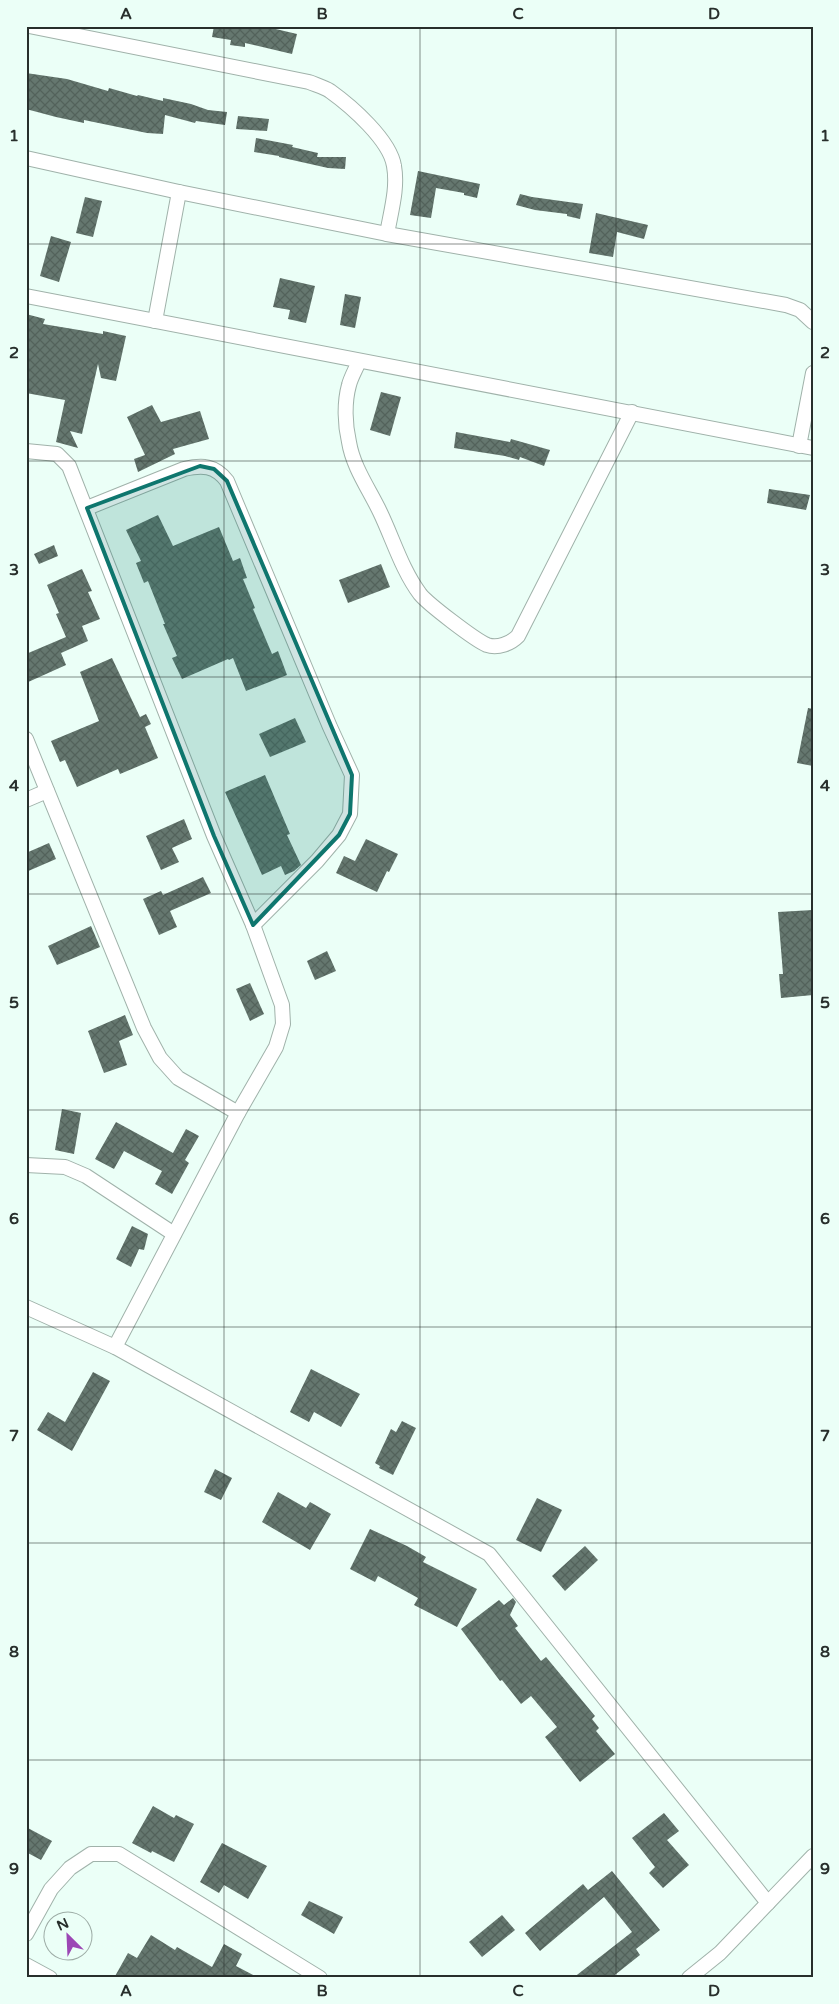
<svg xmlns="http://www.w3.org/2000/svg" width="839" height="2004" font-family="'Varela Round',sans-serif">
<defs>
<pattern id="building-cross-hatch" width="8" height="8" patternUnits="userSpaceOnUse" patternTransform="scale(1.25)"><rect width="8" height="8" fill="#65776f"/><path d="M0 0l8 8M0 8l8-8" fill="none" stroke="#53625b"/></pattern>
</defs>
<rect width="100%" height="100%" fill="#ebfff7"/>
<g fill="url(#building-cross-hatch)">
<path d="M214,26H263L297,34L292,54L245,43V47L230,45L231,40L212,37Z"/>
<path d="M26,73L67,79L108,91L109,88L137,96L138,95L163,101V98L191,104L208,110L227,112L225,125L196,121L195,123L165,115L163,134L147,133L84,120V123L56,117L26,109Z"/>
<path d="M238,116L269,119L267,131L236,129Z"/>
<path d="M256,138L293,145L292,147L318,153L317,157H346L345,169L328,168L279,157V156L254,152Z"/>
<path d="M418,171L480,184L477,198L464,195V193L436,188L431,218L410,215Z"/>
<path d="M520,194L532,197L583,204L580,219L567,216V214L535,210L516,205Z"/>
<path d="M85,197L102,201L93,237L76,233Z"/>
<path d="M596,213L648,225L644,239L617,232L613,257L589,253Z"/>
<path d="M51,236L71,242L59,282L40,276Z"/>
<path d="M280,278L315,286L306,323L288,319L290,310L273,307Z"/>
<path d="M345,294L361,297L355,328L340,325Z"/>
<path d="M26,314L45,319L43,324L103,334V331L126,336L116,381L101,378L98,364L82,434L70,431L78,448L56,442L65,400L26,393Z"/>
<path d="M381,392L401,397L390,436L370,430Z"/>
<path d="M152,405L161,422L200,411L209,439L173,449L175,454L138,472L134,459L145,455L127,417Z"/>
<path d="M456,432L510,442L511,439L550,450L544,466L520,457L519,460L505,456L454,448Z"/>
<path d="M769,489L810,495L806,510L767,503Z"/>
<path d="M158,515L173,546L219,527L233,561L240,558L247,578L243,579L255,608L253,609L272,654L278,651L287,675L246,691L233,658L229,660L228,659L182,679L172,658L177,656L163,624H165L148,581L144,583L136,563L141,561L126,530Z"/>
<path d="M54,545L58,556L39,564L34,554Z"/>
<path d="M381,564L390,587L348,603L339,580Z"/>
<path d="M82,569L92,591L88,592L100,619L82,626L88,641L61,653L66,665L26,683V654L66,637L56,614L59,613L47,585Z"/>
<path d="M112,658L140,717L146,714L151,724L145,727L158,758L120,774L118,769L77,787L65,760L60,762L51,741L99,721L80,672Z"/>
<path d="M808,708L813,709V766L797,763Z"/>
<path d="M295,718L306,742L270,757L259,734Z"/>
<path d="M265,775L290,834L287,835L301,865L294,871L285,875L281,866L262,875L225,792Z"/>
<path d="M184,819L192,839L172,848L179,862L161,870L146,836Z"/>
<path d="M366,839L398,854L389,872L387,871L377,892L336,873L344,856L355,861Z"/>
<path d="M49,843L56,859L26,872V853Z"/>
<path d="M203,877L211,893L170,911L177,927L159,935L143,899L161,891L163,895Z"/>
<path d="M813,910V995L781,998L779,974H783L778,912Z"/>
<path d="M91,926L100,947L57,965L48,946Z"/>
<path d="M327,951L336,971L315,980L307,961Z"/>
<path d="M250,983L264,1014L250,1021L236,989Z"/>
<path d="M125,1015L133,1035L119,1041L127,1065L104,1073L88,1031Z"/>
<path d="M62,1109L81,1113L74,1154L55,1150Z"/>
<path d="M116,1122L173,1153L186,1129L199,1136L185,1160L189,1163L172,1194L155,1184L162,1171L124,1151L114,1169L95,1159Z"/>
<path d="M132,1226L148,1234L144,1250L139,1249L131,1267L116,1259Z"/>
<path d="M311,1369L360,1394L341,1427L314,1412L309,1422L290,1412Z"/>
<path d="M93,1372L110,1381L72,1451L37,1430L48,1412L65,1422Z"/>
<path d="M402,1421L416,1428L393,1475L379,1468L380,1466L375,1463L391,1429L396,1432Z"/>
<path d="M215,1469L232,1478L221,1500L204,1492Z"/>
<path d="M278,1492L306,1508L310,1502L331,1514L310,1550L262,1522Z"/>
<path d="M537,1498L562,1510L541,1552L516,1540Z"/>
<path d="M370,1529L407,1546L426,1557L423,1562L477,1589L457,1627L414,1605L418,1598L378,1576L375,1582L350,1569Z"/>
<path d="M585,1546L598,1560L565,1591L552,1576Z"/>
<path d="M513,1598L516,1602L510,1615L518,1626L515,1628L541,1661L546,1657L595,1716L592,1719L599,1728L596,1731L615,1754L580,1782L545,1737L557,1727L531,1696L521,1704L502,1680L500,1681L461,1629L499,1600L504,1605Z"/>
<path d="M153,1806L174,1818L176,1815L194,1824L174,1862L152,1851L151,1853L132,1843Z"/>
<path d="M664,1813L679,1831L667,1840L689,1865L663,1888L649,1873L655,1867L632,1838Z"/>
<path d="M26,1827L52,1841L41,1860L26,1852Z"/>
<path d="M222,1843L267,1866L248,1899L224,1885L219,1893L200,1882Z"/>
<path d="M612,1871L660,1930L636,1949L640,1955L611,1978H573L632,1932L604,1897L540,1951L525,1933L583,1884L588,1890Z"/>
<path d="M309,1901L343,1917L334,1934L301,1915Z"/>
<path d="M502,1915L515,1930L482,1957L469,1942Z"/>
<path d="M151,1935L175,1950L177,1947L212,1967L224,1944L242,1954L236,1966L259,1978H114L128,1953L137,1958Z"/>
</g>
<g fill="none" stroke-linecap="round" stroke-linejoin="round">
<g stroke="#a0b2aa" stroke-width="16">
<g id="street">
<path d="M29,26L309,82C316,85 324,87 330,91C351,106 390,140 394,166C398,188 391,211 387,234"/>
<path d="M26,158L179,192L387,234L786,305L800,310L813,322"/>
<path d="M26,296L813,448"/>
<path d="M155,321L179,192"/>
<path d="M359,361C356,369 351,377 349,385C344,403 345,425 349,442C353,467 369,489 380,512C393,539 402,570 420,594C428,604 475,640 487,645C498,649 511,643 518,636L632,412"/>
<path d="M799,446L813,373"/>
<path d="M26,451L57,454L69,466L214,836L253,925L282,1005L283,1024L276,1047L238,1113L115,1347"/>
<path d="M87,508L184,469C202,465 215,465 227,481L330,727L352,775L350,814L339,835L317,861L253,925"/>
<path d="M26,739L144,1028L160,1058L178,1078L238,1113"/>
<path d="M26,800L47,791"/>
<path d="M26,1165L65,1167L86,1176L174,1234"/>
<path d="M26,1307L115,1347L489,1554L768,1903"/>
<path d="M26,1934L51,1889L70,1868L91,1854H119L320,1978"/>
<path d="M26,1965L50,1978"/>
<path d="M689,1978L720,1953L813,1856"/>
</g>
</g>
<use href="#street" stroke="#fff" stroke-width="14"/>
</g>
<path fill="#0f766e" fill-opacity="0.2" stroke="#0f766e" stroke-width="4" stroke-linejoin="round" d="M200,466L214,469L227,481L352,775L350,814L339,835L253,925L214,836L87,508Z"/>
<path fill="none" stroke="#282f2c" stroke-width="1" stroke-opacity="0.55" d="M224,26V1978M420,26V1978M616,26V1978M26,244H813M26,461H813M26,677H813M26,894H813M26,1110H813M26,1327H813M26,1543H813M26,1760H813"/>
<rect width="839" height="2004" fill="none" stroke="#ebfff7" stroke-width="55"/>
<g transform="translate(68 1936) rotate(336)"><circle r="24" fill="#ebfff7" stroke="#9daca6"/>
<path d="M0-4L9 19L0 12L-9 19Z" fill="#9c47b5"/>
<text y="-8" font-size="14" font-weight="bold" text-anchor="middle" fill="#282f2c">N</text>
</g>
<rect x="28" y="28" width="784" height="1948" fill="none" stroke="#282f2c" stroke-width="2"/>
<g font-size="16" text-anchor="middle" font-weight="bold" fill="#282f2c">
<text x="126" y="19">A</text>
<text x="322" y="19">B</text>
<text x="518" y="19">C</text>
<text x="714" y="19">D</text>
<text x="14" y="141">1</text>
<text x="825" y="141">1</text>
<text x="14" y="358">2</text>
<text x="825" y="358">2</text>
<text x="14" y="575">3</text>
<text x="825" y="575">3</text>
<text x="14" y="791">4</text>
<text x="825" y="791">4</text>
<text x="14" y="1008">5</text>
<text x="825" y="1008">5</text>
<text x="14" y="1224">6</text>
<text x="825" y="1224">6</text>
<text x="14" y="1441">7</text>
<text x="825" y="1441">7</text>
<text x="14" y="1657">8</text>
<text x="825" y="1657">8</text>
<text x="14" y="1874">9</text>
<text x="825" y="1874">9</text>
<text x="126" y="1996">A</text>
<text x="322" y="1996">B</text>
<text x="518" y="1996">C</text>
<text x="714" y="1996">D</text>
</g>
</svg>
